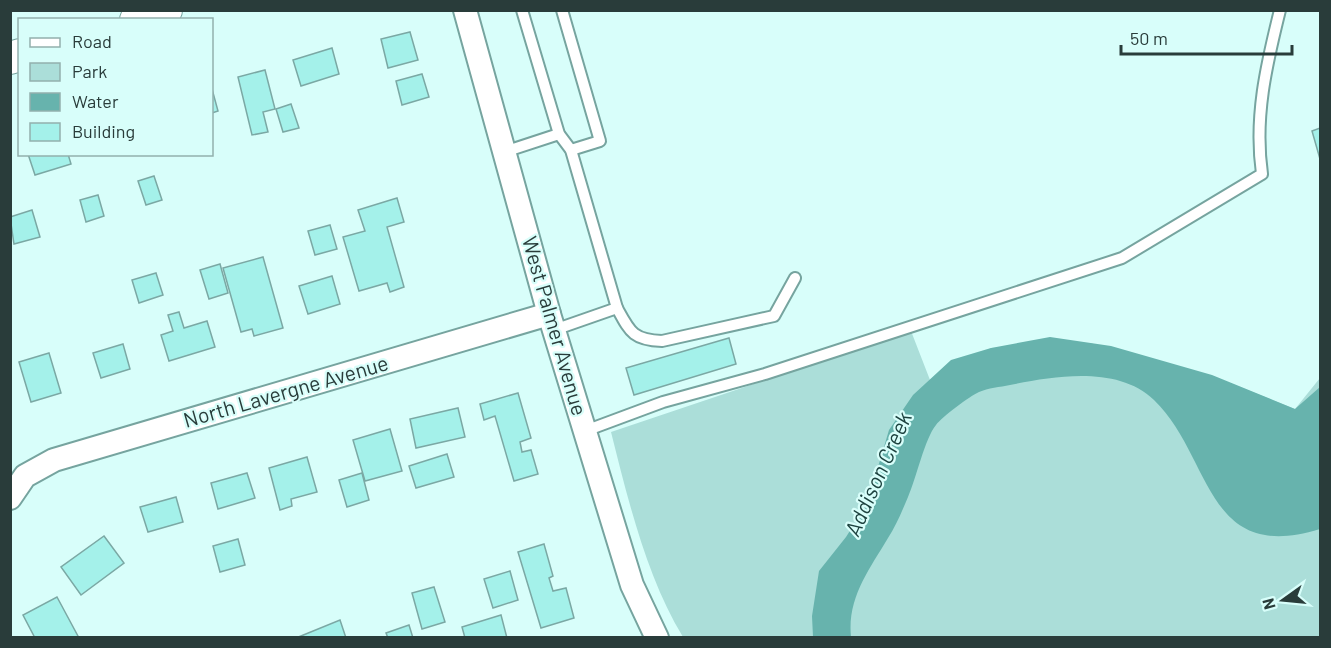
<svg xmlns="http://www.w3.org/2000/svg" width="1331" height="648" font-family="Barlow,sans-serif">
<rect width="100%" height="100%" fill="#d8fefa"/>
<path fill="#abded9" d="M911,331L930,380L991,348L1090,343L1240,387L1295,409L1320,378V637H683C647,578 628,500 611,432Z"/>
<path fill="#67b3ad" d="M1050,337L1111,346L1212,375L1295,409L1320,387V529C1204,565 1213,457 1154,400C1118,365 1054,376 1010,385C1000,387 988,388 979,392C970,396 942,417 936,425C925,438 916,479 908,497C902,511 896,526 888,538C869,570 847,598 851,637H813L812,616L819,571L846,537L867,504L889,430L913,395L951,360L991,348Z"/>
<g fill="#a4f1ea" stroke="#7ba8a4" stroke-width="1.5">
<path d="M410,32L418,60L388,68L381,39Z"/>
<path d="M332,48L339,74L301,86L293,60Z"/>
<path d="M265,70L275,109L263,112L268,132L252,135L238,77Z"/>
<path d="M422,74L429,97L402,105L396,81Z"/>
<path d="M212,89L218,111L212,113Z"/>
<path d="M291,104L299,128L283,132L276,109Z"/>
<path d="M1320,128V159L1312,131Z"/>
<path d="M28,154H68L71,164L35,175Z"/>
<path d="M154,176L162,200L146,205L138,181Z"/>
<path d="M98,195L104,216L86,222L80,200Z"/>
<path d="M397,198L404,222L387,227L404,287L390,292L387,283L359,291L343,237L365,231L358,210Z"/>
<path d="M32,210L40,237L14,244L10,217Z"/>
<path d="M330,225L337,249L315,255L308,231Z"/>
<path d="M263,257L283,328L254,336L252,329L241,332L223,268Z"/>
<path d="M220,264L228,293L209,299L200,270Z"/>
<path d="M156,273L163,295L139,303L132,280Z"/>
<path d="M332,276L340,304L308,314L299,286Z"/>
<path d="M179,312L184,328L207,321L215,347L169,361L161,335L173,331L168,315Z"/>
<path d="M729,338L736,364L634,395L626,368Z"/>
<path d="M123,344L130,369L101,378L93,353Z"/>
<path d="M49,353L61,393L31,402L19,362Z"/>
<path d="M518,393L531,438L520,442L522,452L531,450L538,474L514,481L495,416L484,420L480,404Z"/>
<path d="M458,408L465,437L416,448L410,419Z"/>
<path d="M390,429L402,471L365,481L353,440Z"/>
<path d="M447,454L454,477L416,488L409,466Z"/>
<path d="M307,457L317,492L291,499L292,506L280,510L269,468Z"/>
<path d="M247,473L255,498L218,509L211,483Z"/>
<path d="M362,473L369,500L347,507L339,480Z"/>
<path d="M176,497L183,522L148,532L140,507Z"/>
<path d="M104,536L124,563L81,595L61,567Z"/>
<path d="M238,539L245,565L220,572L213,546Z"/>
<path d="M544,544L553,576L549,578L553,591L566,588L574,618L541,628L518,552Z"/>
<path d="M510,571L518,600L493,608L484,579Z"/>
<path d="M434,587L445,622L422,629L412,593Z"/>
<path d="M57,597L79,638H35L23,615Z"/>
<path d="M501,615L507,638H465L462,627Z"/>
<path d="M340,620L346,638H296Z"/>
<path d="M409,625L413,638H388L386,633Z"/>
</g>
<g fill="none" stroke-linecap="round" stroke-linejoin="round">
<g stroke="#76a49f" stroke-width="14">
<g id="service">
<path d="M522,10L559,134L571,150L617,308L554,330"/>
<path d="M562,10L600,141L571,150"/>
<path d="M504,152L559,134"/>
<path d="M617,308C630,332 633,340 662,341L774,316L795,278"/>
<path d="M585,431L663,402L765,374L1122,258L1262,174C1254,118 1266,66 1280,10"/>
</g>
</g>
<g stroke="#76a49f" stroke-width="26">
<g id="minor">
<path d="M465,10L549,314L632,585L657,638"/>
<path d="M10,498L25,476L54,460L549,314"/>
</g>
</g>
<g stroke="#76a49f" stroke-width="34">
<g id="secondary">
<path d="M136,20L166,10"/>
<path d="M10,58L20,55"/>
</g>
</g>
<use href="#service" stroke="#fff" stroke-width="10"/>
<use href="#minor" stroke="#fff" stroke-width="22"/>
<use href="#secondary" stroke="#fff" stroke-width="32"/>
</g>
<g text-anchor="middle" stroke-width="4.5" stroke-linejoin="round" paint-order="stroke">
<g font-size="21" fill="#293c3a" stroke="#d8fefa">
<text transform="translate(554 326) rotate(74)" y="7">West Palmer Avenue</text>
<text transform="translate(286 392) rotate(-16)" y="7">North Lavergne Avenue</text>
</g>
<g font-size="22" font-style="italic" fill="#1d423f" stroke="#d8fefa">
<text transform="translate(878 474) rotate(-66)" y="8">Addison Creek</text>
</g>
</g>
<rect width="1331" height="648" fill="none" stroke="#293c3a" stroke-width="24"/>
<rect x="18" y="18" width="195" height="138" fill="#d8fefa" stroke="#92b0ad" stroke-width="1.5"/>
<rect x="30" y="38" width="30" height="9" fill="#ffffff" stroke="#92b0ad" stroke-width="1.5"/>
<text x="72" y="48" font-size="18" fill="#293c3a">Road</text>
<rect x="30" y="63" width="30" height="18" fill="#abded9" stroke="#92b0ad" stroke-width="1.5"/>
<text x="72" y="78" font-size="18" fill="#293c3a">Park</text>
<rect x="30" y="93" width="30" height="18" fill="#67b3ad" stroke="#92b0ad" stroke-width="1.5"/>
<text x="72" y="108" font-size="18" fill="#293c3a">Water</text>
<rect x="30" y="123" width="30" height="18" fill="#a4f1ea" stroke="#92b0ad" stroke-width="1.5"/>
<text x="72" y="138" font-size="18" fill="#293c3a">Building</text>
<g transform="translate(1283 600) rotate(255)" stroke="#d8fefa" stroke-width="4.5" paint-order="stroke">
<path d="M0-4.5L10 22L0 15L-10 22Z" fill="#293c3a"/>
<text y="-9" font-size="16" font-weight="bold" text-anchor="middle" fill="#293c3a">N</text>
</g>
<path d="M1121 45v9h171v-9" fill="none" stroke="#293c3a" stroke-width="3"/>
<text x="1130" y="45" font-size="18" fill="#293c3a" stroke="#d8fefa" stroke-width="4.5" paint-order="stroke">50 m</text>
</svg>
